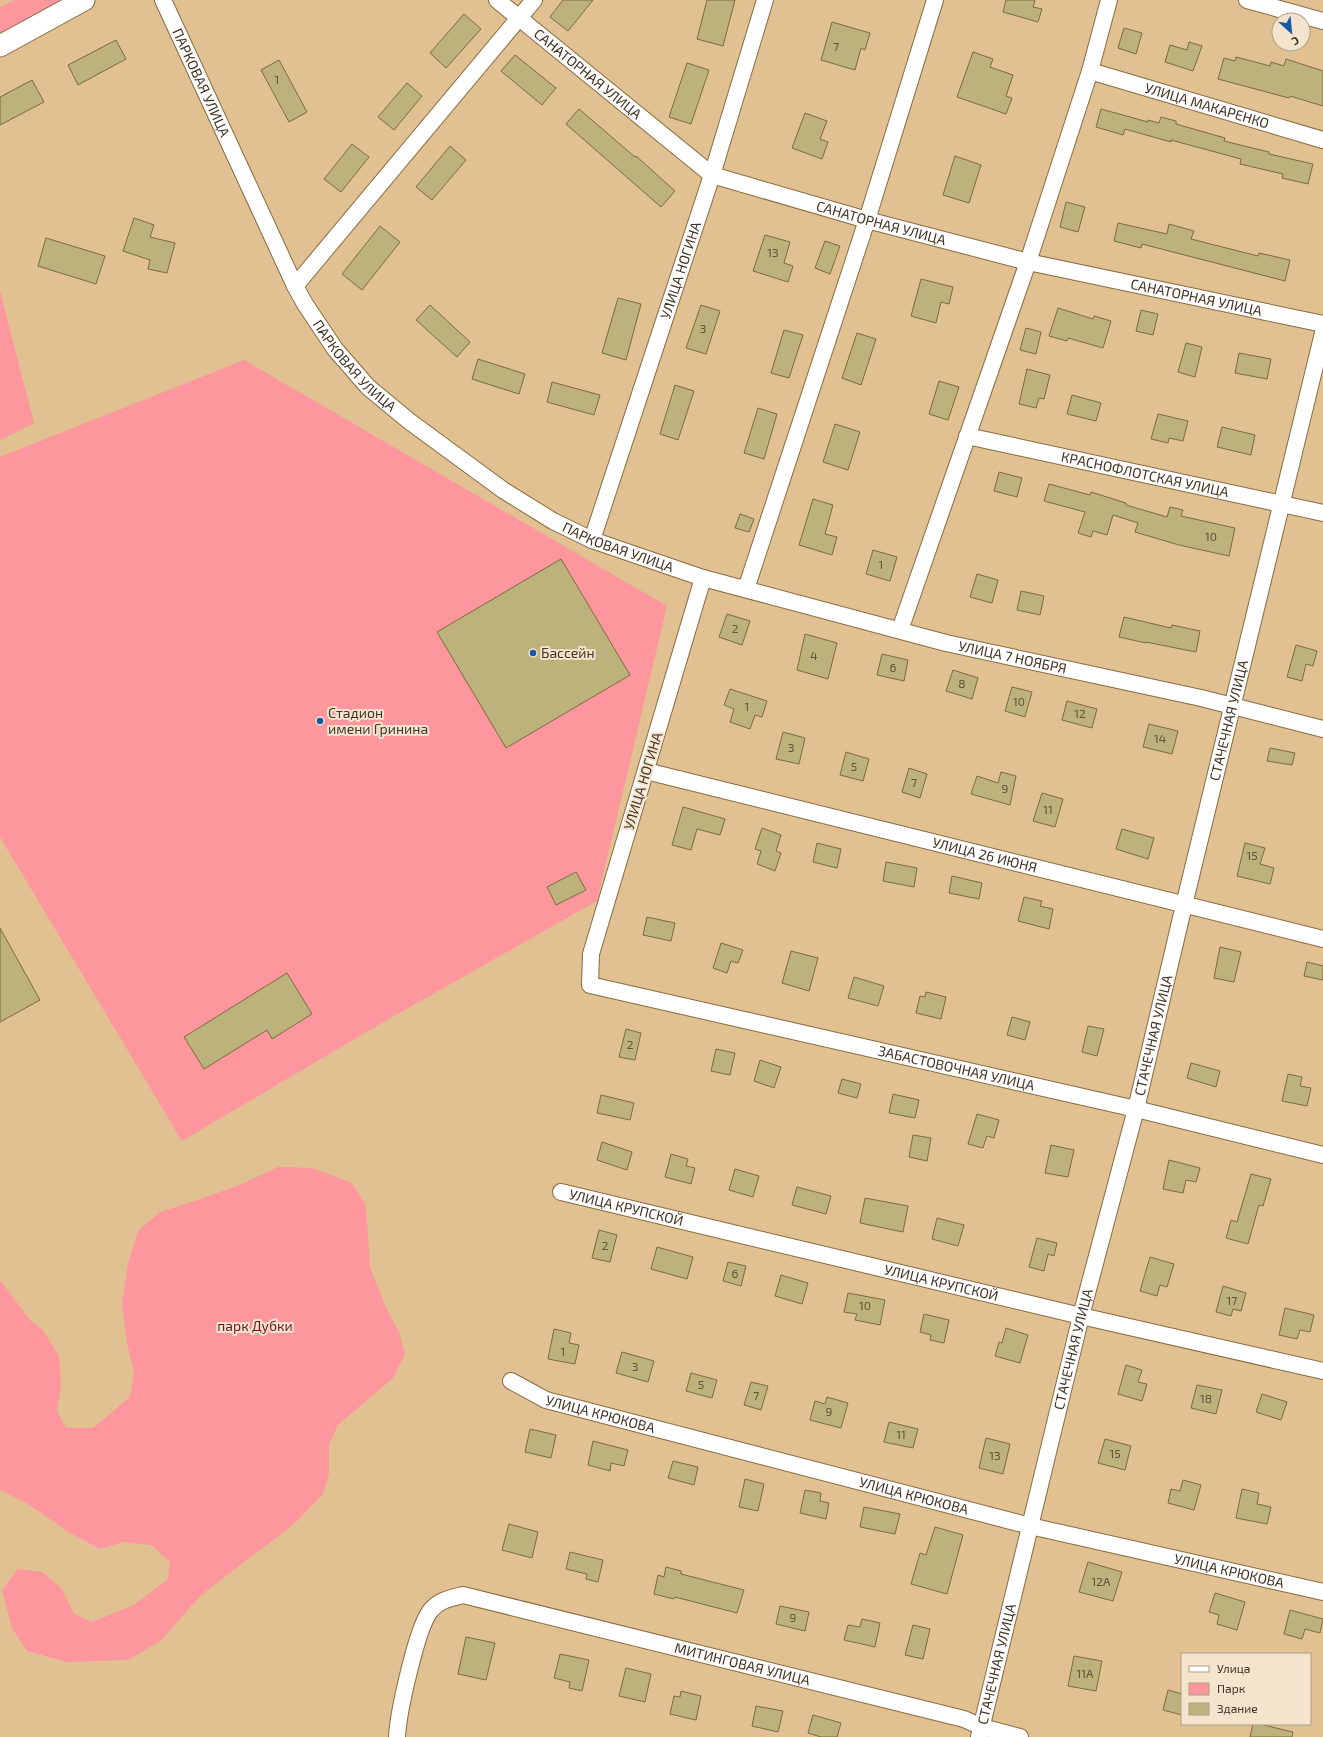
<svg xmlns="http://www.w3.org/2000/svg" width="1323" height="1737" font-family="'Exo 2',sans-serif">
<rect width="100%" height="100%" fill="#e1c092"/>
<g fill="#fd969d">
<path d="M14,0H64L0,35V7Z"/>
<path d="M0,291L34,423L0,440Z"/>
<path d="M244,360L667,606L597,901L380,1024L182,1141L0,837V457Z"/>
<path d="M278,1167L312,1168L352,1183L366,1206L370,1267L386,1308L399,1332L405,1355L393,1378L338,1425L329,1445V1473L323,1494L294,1524L200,1596L162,1640L128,1660L67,1662L27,1651L12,1628L2,1590L18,1569L42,1572L62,1589L74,1614L92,1622L134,1605L168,1579L170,1562L151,1545L123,1542L100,1549L70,1533L28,1504L0,1490V1280L30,1320L43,1330L59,1356L61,1386L57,1411L66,1428H93L130,1397L134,1373L127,1343L122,1304L128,1264L138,1231L160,1212L192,1202L242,1184Z"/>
</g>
<g fill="#bdb17c" stroke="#796d3b">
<path d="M563,0H593L568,31L550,17Z"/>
<path d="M707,0H735L723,46L697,39Z"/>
<path d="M1006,0H1035L1033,7L1042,9L1038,22L1003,12Z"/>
<path d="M464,14L481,29L446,68L430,53Z"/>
<path d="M832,22L870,33L865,50L861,48L855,70L821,60Z"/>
<path d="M1124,28L1142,33L1136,54L1118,48Z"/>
<path d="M116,40L126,59L78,85L68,65Z"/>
<path d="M1189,42L1202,46L1193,71L1165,62L1170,45L1187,50Z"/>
<path d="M973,52L993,59L990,67L1013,75L1006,96L1012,98L1006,114L957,97Z"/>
<path d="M515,55L556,88L542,105L501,71Z"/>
<path d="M1236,57L1270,66L1271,62L1284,66L1286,59L1323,71V106L1290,96L1289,98L1218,79L1224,58L1235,61Z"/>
<path d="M279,60L307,112L289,122L261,70Z"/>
<path d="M687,63L709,70L691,124L669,117Z"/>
<path d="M32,80L44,102L0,125V97Z"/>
<path d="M407,83L422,96L394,130L378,117Z"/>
<path d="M579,109L635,157L636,156L675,191L661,207L566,124Z"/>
<path d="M1101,109L1148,122V120L1159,123L1161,117L1176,121V124L1225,138L1224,141L1269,152V154L1313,164L1308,184L1282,178L1283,174L1240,164L1241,159L1171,140V142L1125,129L1123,135L1096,127Z"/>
<path d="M805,113L827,121L820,139L828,142L822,159L792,148Z"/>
<path d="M352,144L369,157L341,192L324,179Z"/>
<path d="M450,146L466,160L432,200L416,187Z"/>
<path d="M955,156L981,165L969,203L943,195Z"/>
<path d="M1066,202L1085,207L1078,232L1060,227Z"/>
<path d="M134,218L154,225L150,237L175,243L167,273L148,269L150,260L123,251Z"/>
<path d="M1118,223L1167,234L1169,224L1194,231L1191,239L1258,256L1259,253L1290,260L1285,281L1142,244L1141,248L1114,241Z"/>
<path d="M380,226L400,242L362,290L342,274Z"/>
<path d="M765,235L790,242L784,263L793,266L788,282L753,271Z"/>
<path d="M46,238L105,256L96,284L38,266Z"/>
<path d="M825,241L840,246L830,274L815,268Z"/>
<path d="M921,279L953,287L949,304L941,302L936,323L911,316Z"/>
<path d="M618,298L641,304L626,360L602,353Z"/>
<path d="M430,305L470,342L457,357L416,320Z"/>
<path d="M701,305L720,311L706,354L686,348Z"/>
<path d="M1058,308L1093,319L1094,316L1111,321L1103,348L1068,338L1067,341L1049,336Z"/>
<path d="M1141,310L1158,314L1153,335L1136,331Z"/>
<path d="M1026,328L1041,332L1036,354L1020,350Z"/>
<path d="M784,330L803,335L789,378L771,373Z"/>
<path d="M857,333L876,339L861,385L842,378Z"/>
<path d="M1186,343L1202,347L1195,377L1178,372Z"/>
<path d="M1239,353L1271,359L1267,379L1235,373Z"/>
<path d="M478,359L525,374L519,394L472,379Z"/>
<path d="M1027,369L1050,375L1044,399L1039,398L1036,408L1019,404Z"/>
<path d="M939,381L959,387L948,420L929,414Z"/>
<path d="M552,382L600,395L594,415L547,402Z"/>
<path d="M675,385L694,391L678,440L660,434Z"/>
<path d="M1072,395L1101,403L1096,421L1067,414Z"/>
<path d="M758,408L777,414L764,459L744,453Z"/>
<path d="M1158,414L1188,421L1183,441L1169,438L1168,443L1151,439Z"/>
<path d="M835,424L860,432L848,470L823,462Z"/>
<path d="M1222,427L1255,435L1251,455L1217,447Z"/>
<path d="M999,472L1022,478L1017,497L994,491Z"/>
<path d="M1049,484L1090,495L1091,492L1126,503V505L1167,517L1170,507L1183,510L1181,516L1235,528L1229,556L1179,545L1135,532L1138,523L1113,515L1107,535L1093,531L1091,537L1078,533L1085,512L1044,501Z"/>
<path d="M813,499L833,505L825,534L837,537L832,555L799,545Z"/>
<path d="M740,514L754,519L749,532L735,528Z"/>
<path d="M873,550L897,557L890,581L866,574Z"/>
<path d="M561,559L630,675L506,748L437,632Z"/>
<path d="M977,574L998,580L992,603L970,597Z"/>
<path d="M1021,591L1044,596L1040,615L1017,610Z"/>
<path d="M727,614L750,621L742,645L719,637Z"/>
<path d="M1124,617L1171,628L1172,625L1200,631L1196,652L1146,642V643L1119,637Z"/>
<path d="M805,634L837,643L828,679L797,670Z"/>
<path d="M1296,645L1317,651L1313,666L1306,664L1302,681L1287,677Z"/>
<path d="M882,654L908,660L904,681L877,675Z"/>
<path d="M953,670L978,678L972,699L946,691Z"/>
<path d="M1012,687L1032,692L1025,717L1005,711Z"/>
<path d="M730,689L767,701L762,717L755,715L750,729L730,722L734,709L724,705Z"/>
<path d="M1067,701L1097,709L1092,728L1062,720Z"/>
<path d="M1149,724L1178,731L1172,754L1143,747Z"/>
<path d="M783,732L805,738L799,764L776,759Z"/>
<path d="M1270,748L1295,753L1292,765L1267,761Z"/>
<path d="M846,752L869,759L863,781L840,775Z"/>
<path d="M909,768L927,774L920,798L902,792Z"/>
<path d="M1001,772L1016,776L1010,805L971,794L977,776L998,783Z"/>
<path d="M1042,793L1063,799L1055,827L1033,821Z"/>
<path d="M683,807L725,819L720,835L697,829L691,850L672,845Z"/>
<path d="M762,828L781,835L776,851L781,853L775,871L757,864L761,851L755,849Z"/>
<path d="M1122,829L1154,838L1148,859L1116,849Z"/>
<path d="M817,843L841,849L837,868L813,862Z"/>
<path d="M1245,843L1265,848L1260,864L1274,868L1270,884L1237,876Z"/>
<path d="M886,862L917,868L914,887L883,881Z"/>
<path d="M576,872L586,890L556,905L547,887Z"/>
<path d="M952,876L982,883L979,899L949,893Z"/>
<path d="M1024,897L1042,901L1040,906L1053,909L1049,929L1018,921Z"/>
<path d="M647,917L675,923L671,941L643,935Z"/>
<path d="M0,928L40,1000L0,1022Z"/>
<path d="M721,943L743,950L738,963L731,961L727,973L713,968Z"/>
<path d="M1220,947L1241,952L1234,982L1214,978Z"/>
<path d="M791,951L818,958L809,991L782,983Z"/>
<path d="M1307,962L1323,966V980L1304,976Z"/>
<path d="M287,973L312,1014L272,1039L267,1030L204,1069L184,1037Z"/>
<path d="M854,977L884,986L878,1006L848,998Z"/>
<path d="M926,992L946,997L941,1019L916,1013L920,996L925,997Z"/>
<path d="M1012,1017L1030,1022L1025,1040L1007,1035Z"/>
<path d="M1088,1026L1104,1029L1097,1056L1082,1052Z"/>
<path d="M626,1029L641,1033L635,1060L619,1057Z"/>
<path d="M716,1049L735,1053L730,1075L711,1071Z"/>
<path d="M760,1060L781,1067L774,1088L754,1081Z"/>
<path d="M1191,1063L1220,1071L1216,1087L1187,1078Z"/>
<path d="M1288,1074L1302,1077L1300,1086L1311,1088L1307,1106L1282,1101Z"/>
<path d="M842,1079L861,1084L857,1098L838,1093Z"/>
<path d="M893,1094L919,1100L915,1118L889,1113Z"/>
<path d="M601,1095L634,1103L630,1120L597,1113Z"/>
<path d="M977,1114L999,1120L994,1138L987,1136L983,1148L968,1144Z"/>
<path d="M913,1135L931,1138L927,1161L909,1157Z"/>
<path d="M602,1142L632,1152L627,1170L597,1160Z"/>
<path d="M1051,1145L1074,1150L1068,1177L1045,1173Z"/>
<path d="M671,1154L688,1159L686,1166L695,1168L691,1184L665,1177Z"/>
<path d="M1169,1160L1200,1168L1196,1182L1186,1180L1183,1193L1163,1189Z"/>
<path d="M735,1169L759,1176L753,1197L729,1190Z"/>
<path d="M1251,1174L1271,1179L1263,1206L1259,1205L1248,1244L1226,1238L1231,1220L1237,1222Z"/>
<path d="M797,1187L831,1196L826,1214L792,1205Z"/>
<path d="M865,1198L908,1206L903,1232L860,1223Z"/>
<path d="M937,1218L964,1225L958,1246L932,1239Z"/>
<path d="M599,1230L617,1235L610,1262L592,1258Z"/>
<path d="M1037,1238L1057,1243L1054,1256L1048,1254L1044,1271L1029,1267Z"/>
<path d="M657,1247L693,1257L687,1279L651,1269Z"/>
<path d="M1150,1257L1174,1264L1167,1287L1160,1285L1157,1296L1140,1291Z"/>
<path d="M728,1262L746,1266L741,1286L723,1281Z"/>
<path d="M781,1275L808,1283L802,1304L775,1296Z"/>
<path d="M1223,1286L1246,1293L1241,1311L1233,1309L1231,1316L1216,1312Z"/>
<path d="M848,1293L885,1300L880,1325L855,1320L857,1314L844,1312Z"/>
<path d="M1285,1308L1314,1315L1310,1332L1300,1330L1297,1339L1279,1335Z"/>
<path d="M924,1314L949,1320L944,1343L930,1340L931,1335L920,1332Z"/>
<path d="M1006,1328L1028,1335L1020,1363L995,1356L999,1342L1002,1343Z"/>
<path d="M554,1329L571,1333L569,1343L579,1345L575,1364L548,1359Z"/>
<path d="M622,1352L654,1361L648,1382L616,1373Z"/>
<path d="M1126,1365L1142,1370L1138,1382L1147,1384L1142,1401L1118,1394Z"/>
<path d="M691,1373L717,1380L712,1398L686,1391Z"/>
<path d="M751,1382L768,1386L761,1410L744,1405Z"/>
<path d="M1197,1385L1222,1390L1216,1414L1191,1408Z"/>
<path d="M1262,1394L1287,1402L1281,1420L1256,1412Z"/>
<path d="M827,1397L848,1403L841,1428L810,1420L815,1401L825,1404Z"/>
<path d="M889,1422L918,1429L913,1448L884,1442Z"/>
<path d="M530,1429L556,1435L551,1458L525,1452Z"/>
<path d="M986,1438L1010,1444L1003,1474L979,1468Z"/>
<path d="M1105,1439L1131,1446L1125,1470L1098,1463Z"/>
<path d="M593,1441L628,1450L624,1466L611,1463L610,1471L588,1465Z"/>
<path d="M673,1461L698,1467L694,1485L668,1478Z"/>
<path d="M745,1479L764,1484L758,1511L739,1507Z"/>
<path d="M1183,1480L1201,1485L1194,1510L1168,1503L1171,1489L1180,1491Z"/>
<path d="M1242,1489L1259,1493L1257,1504L1271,1507L1267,1524L1236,1518Z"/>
<path d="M805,1490L821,1493L820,1501L829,1503L826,1519L800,1513Z"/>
<path d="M864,1507L900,1514L895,1534L860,1527Z"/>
<path d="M509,1524L538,1532L532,1558L502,1550Z"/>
<path d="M935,1527L963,1535L947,1594L911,1584L920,1553L926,1555Z"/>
<path d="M570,1552L603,1560L598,1582L586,1579L587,1574L566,1569Z"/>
<path d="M1088,1562L1122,1572L1113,1601L1079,1592Z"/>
<path d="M666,1567L681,1571V1574L744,1590L737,1613L675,1597L674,1599L654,1594L658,1575L664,1577Z"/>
<path d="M1215,1593L1245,1602L1237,1630L1217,1624L1219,1615L1209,1612Z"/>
<path d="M780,1606L809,1612L805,1631L776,1624Z"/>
<path d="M1290,1610L1323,1619L1320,1633L1305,1629L1302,1639L1284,1634Z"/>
<path d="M862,1619L880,1623L875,1647L844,1640L848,1625L860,1627Z"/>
<path d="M913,1625L930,1629L923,1659L905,1655Z"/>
<path d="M466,1637L495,1643L486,1680L458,1674Z"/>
<path d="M560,1654L589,1660L582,1691L569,1688L570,1682L554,1678Z"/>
<path d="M1074,1656L1102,1661L1096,1691L1068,1686Z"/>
<path d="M626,1668L651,1674L645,1702L619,1696Z"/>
<path d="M1168,1690L1182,1694V1715L1163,1710Z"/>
<path d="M681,1691L701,1696L696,1720L670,1714L674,1696L680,1697Z"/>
<path d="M756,1706L783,1711L778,1732L752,1726Z"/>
<path d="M813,1715L841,1723L837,1737H821L808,1733Z"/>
<path d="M1253,1724H1259L1293,1732L1292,1737H1250Z"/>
</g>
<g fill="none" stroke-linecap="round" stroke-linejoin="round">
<g stroke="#886b3f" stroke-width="18">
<g id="minor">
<path id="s1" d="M163,0L295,286L305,304L335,349L368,387L409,421L503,490L553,521L592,540L703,578L946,643L1201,698L1323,729"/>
<path id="s2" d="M497,0L712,175L867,220L1028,262L1323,324"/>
<path d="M1247,0L1323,21"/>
<path id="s3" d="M1090,71L1323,140"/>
<path d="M295,286L534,0"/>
<path id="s4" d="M967,436L1323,513"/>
<path id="s5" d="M592,540L712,175L765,0"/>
<path id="s6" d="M703,578L591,954L590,985L1136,1109L1323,1155"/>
<path d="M746,589L867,220L935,0"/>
<path d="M900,630L1028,262L1090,71L1109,0"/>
<path id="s7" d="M646,771L1323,939"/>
<path id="s8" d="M561,1192L1081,1316L1323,1371"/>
<path id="s9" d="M511,1381L546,1400L1030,1526L1323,1592"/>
<path id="s10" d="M397,1737C398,1714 417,1626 431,1610C439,1600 451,1598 463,1595L964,1719L982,1727L1020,1737"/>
<path id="s11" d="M979,1737L1081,1316L1136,1109L1184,905L1323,333"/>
</g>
</g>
<g stroke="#886b3f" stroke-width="23">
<path id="major" d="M0,46L84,0"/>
</g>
<use href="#minor" stroke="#fff" stroke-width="16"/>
<use href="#major" stroke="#fff" stroke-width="21"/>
</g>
<g fill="#1558a8" stroke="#f5e4cd" stroke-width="1.5">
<circle cx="533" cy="653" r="4"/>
<circle cx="320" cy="721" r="4"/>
</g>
<g text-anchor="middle" stroke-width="4" stroke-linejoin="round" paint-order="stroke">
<g font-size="12" fill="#605338">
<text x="836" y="51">7</text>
<text x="277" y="84">1</text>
<text x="773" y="257">13</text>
<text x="703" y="333">3</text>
<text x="1211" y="541">10</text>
<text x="881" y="569">1</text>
<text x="735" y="633">2</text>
<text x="814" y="660">4</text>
<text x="893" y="672">6</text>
<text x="962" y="688">8</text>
<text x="1019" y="706">10</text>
<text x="747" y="711">1</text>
<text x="1080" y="718">12</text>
<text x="1160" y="743">14</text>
<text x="791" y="752">3</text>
<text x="854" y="771">5</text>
<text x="914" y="787">7</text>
<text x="1005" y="793">9</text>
<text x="1048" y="814">11</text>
<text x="1252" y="860">15</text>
<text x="630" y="1049">2</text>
<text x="605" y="1250">2</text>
<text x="735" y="1278">6</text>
<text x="1232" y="1305">17</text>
<text x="865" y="1310">10</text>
<text x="563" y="1356">1</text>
<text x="635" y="1371">3</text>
<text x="701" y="1389">5</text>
<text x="756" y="1400">7</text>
<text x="1206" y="1403">18</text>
<text x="829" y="1416">9</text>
<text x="901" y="1439">11</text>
<text x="1115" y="1458">15</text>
<text x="995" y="1460">13</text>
<text x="1101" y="1586">12А</text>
<text x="793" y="1622">9</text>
<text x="1085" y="1678">11А</text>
</g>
<g font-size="14" fill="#413421" stroke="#f5e4cd">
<text dy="5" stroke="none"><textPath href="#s2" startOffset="117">САНАТОРНАЯ УЛИЦА</textPath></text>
<text dy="5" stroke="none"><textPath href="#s1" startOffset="91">ПАРКОВАЯ УЛИЦА</textPath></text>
<text dy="5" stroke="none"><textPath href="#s3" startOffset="122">УЛИЦА МАКАРЕНКО</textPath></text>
<text dy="5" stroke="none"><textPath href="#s2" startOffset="453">САНАТОРНАЯ УЛИЦА</textPath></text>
<text dy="5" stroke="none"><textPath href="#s5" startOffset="284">УЛИЦА НОГИНА</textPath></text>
<text dy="5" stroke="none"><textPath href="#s2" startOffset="777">САНАТОРНАЯ УЛИЦА</textPath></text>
<text dy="5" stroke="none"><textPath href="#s1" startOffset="415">ПАРКОВАЯ УЛИЦА</textPath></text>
<text dy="5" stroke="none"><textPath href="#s4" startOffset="182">КРАСНОФЛОТСКАЯ УЛИЦА</textPath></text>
<text dy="5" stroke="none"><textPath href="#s1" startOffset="739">ПАРКОВАЯ УЛИЦА</textPath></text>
<text dy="5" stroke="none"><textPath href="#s1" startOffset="1149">УЛИЦА 7 НОЯБРЯ</textPath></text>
<text dy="5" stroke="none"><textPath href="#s11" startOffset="1047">СТАЧЕЧНАЯ УЛИЦА</textPath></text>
<text transform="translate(643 781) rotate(-73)" y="5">УЛИЦА НОГИНА</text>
<text dy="5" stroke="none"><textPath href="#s7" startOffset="349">УЛИЦА 26 ИЮНЯ</textPath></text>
<text dy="5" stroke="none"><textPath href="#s11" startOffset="723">СТАЧЕЧНАЯ УЛИЦА</textPath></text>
<text dy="5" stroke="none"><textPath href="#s6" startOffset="799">ЗАБАСТОВОЧНАЯ УЛИЦА</textPath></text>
<text dy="5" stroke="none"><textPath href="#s8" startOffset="67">УЛИЦА КРУПСКОЙ</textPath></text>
<text dy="5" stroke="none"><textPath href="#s8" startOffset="391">УЛИЦА КРУПСКОЙ</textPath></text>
<text dy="5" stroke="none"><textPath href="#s11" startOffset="399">СТАЧЕЧНАЯ УЛИЦА</textPath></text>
<text dy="5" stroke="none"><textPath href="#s9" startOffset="96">УЛИЦА КРЮКОВА</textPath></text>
<text dy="5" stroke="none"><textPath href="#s9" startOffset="420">УЛИЦА КРЮКОВА</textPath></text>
<text dy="5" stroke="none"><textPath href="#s9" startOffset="744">УЛИЦА КРЮКОВА</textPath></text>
<text dy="5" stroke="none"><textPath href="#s10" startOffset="456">МИТИНГОВАЯ УЛИЦА</textPath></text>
<text dy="5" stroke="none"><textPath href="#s11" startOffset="75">СТАЧЕЧНАЯ УЛИЦА</textPath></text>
</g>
<g font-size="14" fill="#413421" stroke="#f5e4cd" text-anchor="start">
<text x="541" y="658">Бассейн</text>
<text x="328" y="718">Стадион<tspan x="328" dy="16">имени Гринина</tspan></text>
</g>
<g font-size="14" fill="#711125" stroke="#f5e4cd">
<text x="255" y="1331">парк Дубки</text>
</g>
</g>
<rect x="1181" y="1653" width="130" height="72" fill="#f5e4cd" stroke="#ad9e88"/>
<rect x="1189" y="1666" width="20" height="6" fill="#ffffff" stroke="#ad9e88"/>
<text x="1217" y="1673" font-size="12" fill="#413421">Улица</text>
<rect x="1189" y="1683" width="20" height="12" fill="#fd969d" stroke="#ad9e88"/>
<text x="1217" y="1693" font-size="12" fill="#413421">Парк</text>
<rect x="1189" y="1703" width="20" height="12" fill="#bdb17c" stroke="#ad9e88"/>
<text x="1217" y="1713" font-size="12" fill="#413421">Здание</text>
<g transform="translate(1291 32) rotate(153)"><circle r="19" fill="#f5e4cd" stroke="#ad9e88"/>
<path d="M0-3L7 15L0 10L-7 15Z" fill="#1558a8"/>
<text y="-6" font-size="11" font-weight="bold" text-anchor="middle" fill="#413421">С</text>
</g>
</svg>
